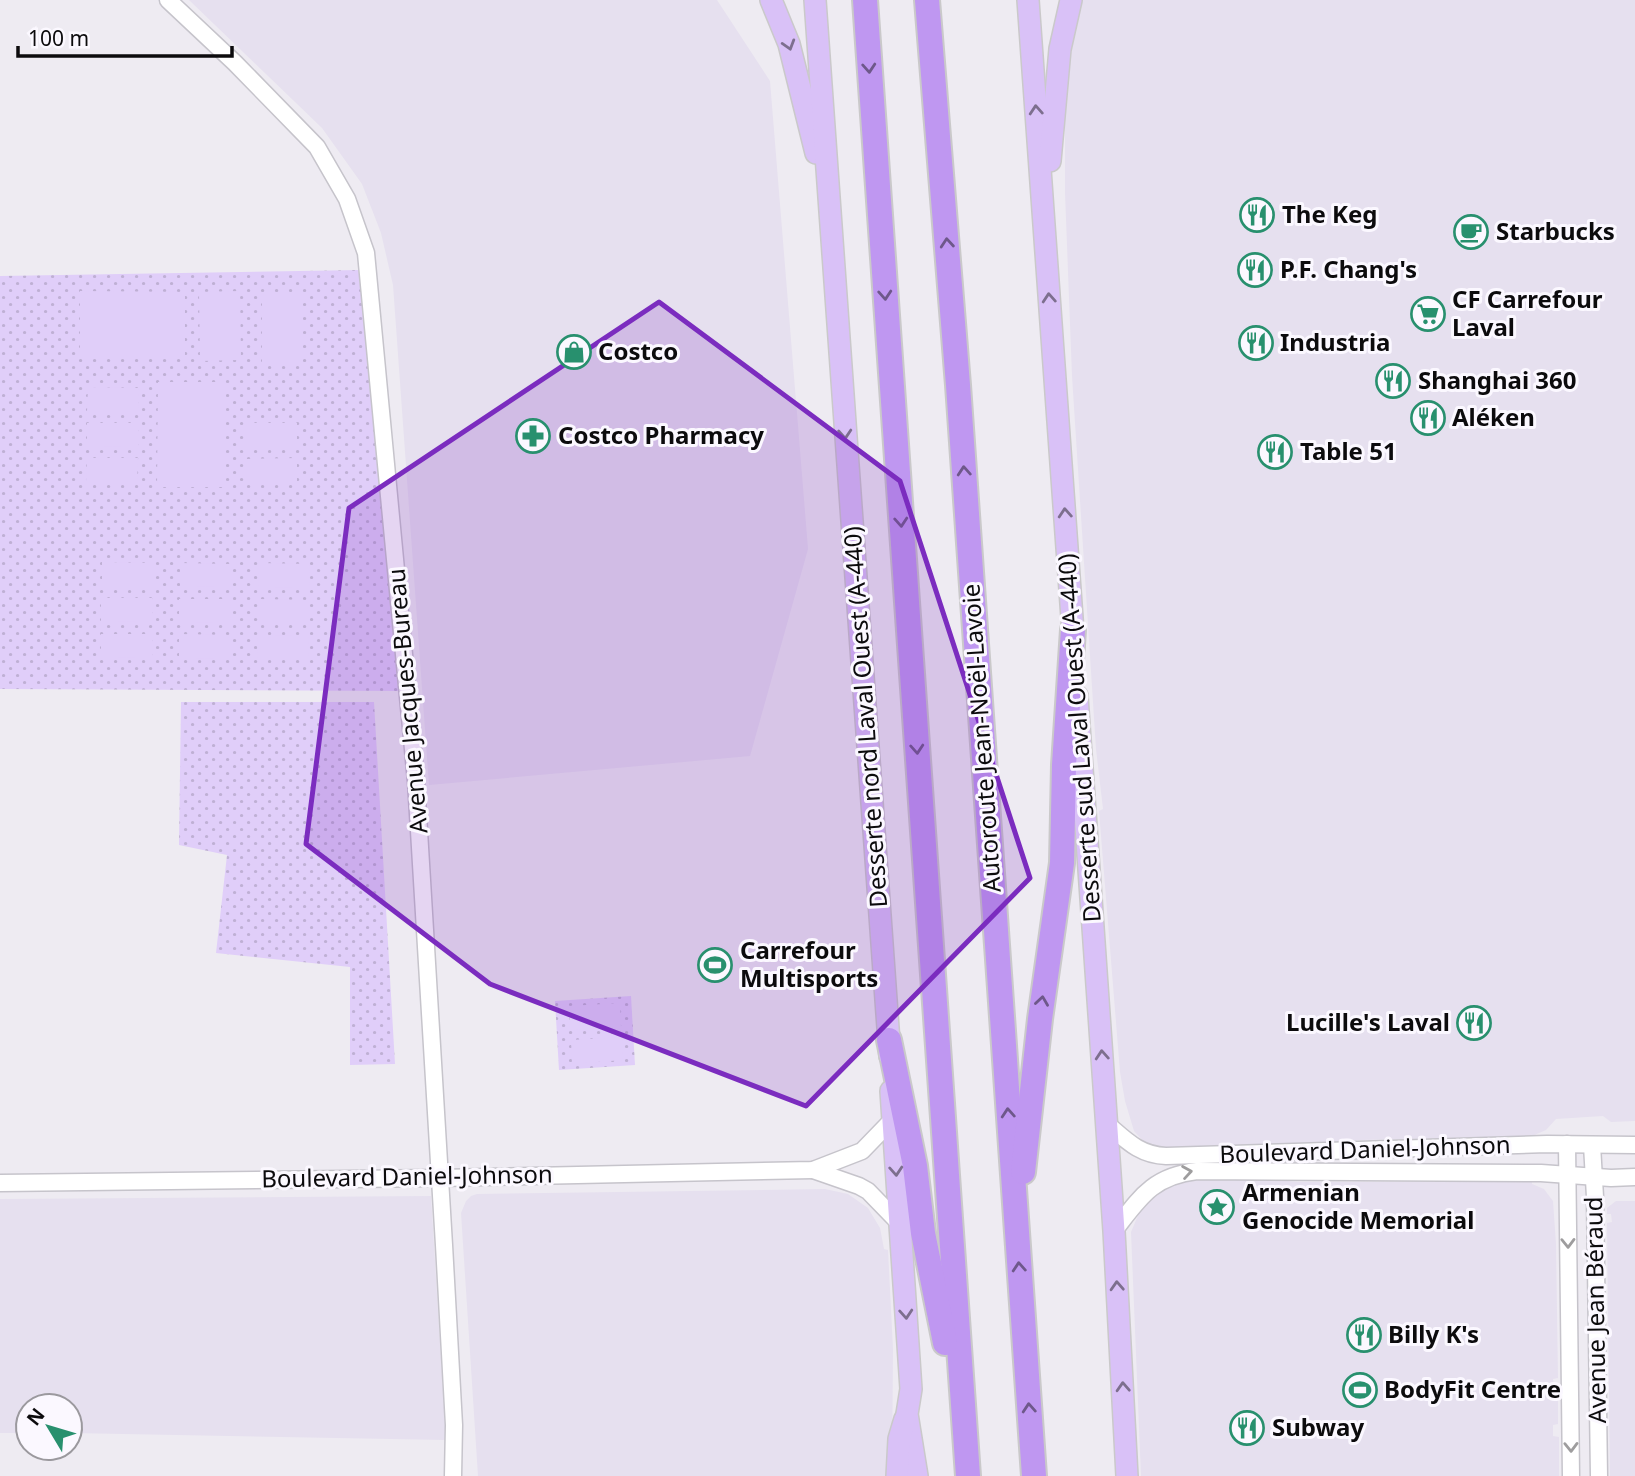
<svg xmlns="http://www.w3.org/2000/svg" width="1635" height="1476" font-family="'Noto Sans',sans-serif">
<defs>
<pattern id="grass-dots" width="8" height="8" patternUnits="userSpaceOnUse" patternTransform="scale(1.75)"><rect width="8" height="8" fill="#e0cef9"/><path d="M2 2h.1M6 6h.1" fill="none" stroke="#bfb0d4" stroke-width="1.8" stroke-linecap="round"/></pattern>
</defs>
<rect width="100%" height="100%" fill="#eeebf2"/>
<g fill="#e6e0ef">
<path d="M189,0H717L770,81L808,549L750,756L429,785L393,285L381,233L362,184L322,128Z"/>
<path d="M1078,0H1635V1121L1611,1122L1603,1116L1556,1119L1546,1130L1532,1136L1362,1140L1263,1147L1159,1148L1145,1143L1134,1131L1125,1101L1120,1072L1099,811L1103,809L1096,749L1072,376L1065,193V65Z"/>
<path d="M1195,1178H1255L1298,1182H1532V1184L1544,1189L1553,1201L1556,1244L1558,1378L1553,1379L1554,1386L1558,1387V1424L1553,1425V1436L1559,1437V1476H1141L1131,1232L1142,1206L1164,1186Z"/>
<path d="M825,1189L848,1194L868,1208L880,1228L884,1249L888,1250L893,1349L892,1476H478L461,1213L466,1201L471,1196L477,1194Z"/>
<path d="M431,1196L446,1440L70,1433V1406H28V1433H0V1199Z"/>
<path d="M1616,1201H1635V1476H1610L1607,1223L1612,1222L1611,1214H1607V1208Z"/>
</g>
<g fill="url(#grass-dots)">
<path d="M360,270L400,691L0,689V276Z"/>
<path d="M181,702H374L395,1064L350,1065V967L216,953L227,855L179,845Z"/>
<path d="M631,996L635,1065L559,1070L555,1001Z"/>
</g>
<g fill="#e0cef9">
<path d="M80,291L185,292V357H80Z"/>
<path d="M240,291L241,360L200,361L199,292Z"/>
<rect x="262" y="293" width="41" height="69"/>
<path d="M158,382H226V487H157Z"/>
<path d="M88,387L139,388L138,411H87Z"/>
<path d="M87,423H138V447L87,446Z"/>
<rect x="246" y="423" width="51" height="24"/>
<path d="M87,458H138L137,482H86Z"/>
<path d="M297,458V482H246V459Z"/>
<path d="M102,562L153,563V586H102Z"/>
<path d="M180,563L231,564V587L180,586Z"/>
<path d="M259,563L310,564L309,588L258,587Z"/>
<path d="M101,598H152V622L101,621Z"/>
<path d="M179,599H231L230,623L179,622Z"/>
<path d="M258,599L309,600V623H258Z"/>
<path d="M101,634H152V658L101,657Z"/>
<path d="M179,634L230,635V659L179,658Z"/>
<path d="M258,635L309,636L308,659H257Z"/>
<path d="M620,1003L621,1027L570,1030L569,1006Z"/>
<path d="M622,1037L623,1060L572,1064L571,1040Z"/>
</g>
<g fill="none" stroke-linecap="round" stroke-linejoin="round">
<g stroke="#c6c4cb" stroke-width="19">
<g id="minor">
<path d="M168,0L235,63L317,147L347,199L366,253L416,781L444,1245L454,1425L453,1476"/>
<path d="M1106,1123C1126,1140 1139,1155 1166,1156L1547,1144L1635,1145"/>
<path d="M1567,1144L1571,1476"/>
<path d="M1592,1145L1595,1197L1599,1476"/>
<path d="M813,1170L859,1186L868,1191L900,1224"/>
<path d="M0,1183L440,1178L813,1170L862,1151L893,1119"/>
<path d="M1114,1231C1139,1199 1152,1176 1197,1171L1541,1173L1611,1178L1635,1177"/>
</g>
</g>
<g stroke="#cac9ca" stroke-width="24">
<g id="major">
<path d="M771,0L789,44L816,153"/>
<path d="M815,0L890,1056"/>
<path d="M1028,0L1074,646"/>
<path d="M1050,161L1060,49L1071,0"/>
<path d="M1077,696L1114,1231L1127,1476"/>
<path d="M891,1091L911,1389L907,1414L917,1476"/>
<path d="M897,1476L899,1439L905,1419"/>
</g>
</g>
<g stroke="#cac9ca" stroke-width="28">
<g id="highway">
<path d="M865,0L968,1476"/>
<path d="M927,0L958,385L1034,1476"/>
<path d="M889,1040L915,1166L923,1233L945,1343"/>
<path d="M1023,1172L1040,1019L1062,863L1064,765L1073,630"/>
</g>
</g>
<use href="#minor" stroke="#fff" stroke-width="16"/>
<use href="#major" stroke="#d9c1f7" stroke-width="21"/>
<use href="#highway" stroke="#bf97f1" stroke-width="24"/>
</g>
<defs><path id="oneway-chevron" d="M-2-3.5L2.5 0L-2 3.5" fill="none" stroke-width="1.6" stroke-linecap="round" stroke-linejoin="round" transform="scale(1.75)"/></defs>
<g stroke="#7d6f8e">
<use href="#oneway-chevron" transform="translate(789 45) rotate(73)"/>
<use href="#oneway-chevron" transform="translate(1036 110) rotate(-94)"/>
<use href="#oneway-chevron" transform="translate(1049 298) rotate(-94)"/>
<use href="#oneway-chevron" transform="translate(845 434) rotate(86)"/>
<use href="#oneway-chevron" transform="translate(1065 513) rotate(-94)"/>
<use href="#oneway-chevron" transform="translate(1102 1055) rotate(-94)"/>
<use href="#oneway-chevron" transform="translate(896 1171) rotate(86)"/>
<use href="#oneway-chevron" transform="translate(1117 1286) rotate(-93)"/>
<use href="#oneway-chevron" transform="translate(906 1314) rotate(86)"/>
<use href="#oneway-chevron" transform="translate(1123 1387) rotate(-93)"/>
</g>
<g stroke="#6e588a">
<use href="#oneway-chevron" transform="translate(869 68) rotate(86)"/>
<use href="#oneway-chevron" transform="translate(947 243) rotate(-95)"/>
<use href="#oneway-chevron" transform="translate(885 295) rotate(86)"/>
<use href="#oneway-chevron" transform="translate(964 471) rotate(-94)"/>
<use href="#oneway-chevron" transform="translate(901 522) rotate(86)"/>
<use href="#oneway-chevron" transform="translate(917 749) rotate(86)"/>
<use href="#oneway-chevron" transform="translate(1042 1001) rotate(-82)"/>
<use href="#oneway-chevron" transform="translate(1008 1113) rotate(-94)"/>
<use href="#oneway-chevron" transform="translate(1019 1267) rotate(-94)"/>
<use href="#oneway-chevron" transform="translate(1029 1408) rotate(-94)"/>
</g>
<g stroke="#9e9d9e">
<use href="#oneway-chevron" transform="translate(1187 1172) rotate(-9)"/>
<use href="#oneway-chevron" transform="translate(1568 1243) rotate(89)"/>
<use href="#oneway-chevron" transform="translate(1571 1447) rotate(89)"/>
</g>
<path fill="#7b2cbf" fill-opacity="0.2" stroke="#7b2cbf" stroke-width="5" stroke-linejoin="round" d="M659,302L900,481L1030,878L806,1106L490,984L306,844L349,508Z"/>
<defs>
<g id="restaurant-ring" transform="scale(1.75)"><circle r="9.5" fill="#fbf8ff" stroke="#28906e" stroke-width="1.5"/><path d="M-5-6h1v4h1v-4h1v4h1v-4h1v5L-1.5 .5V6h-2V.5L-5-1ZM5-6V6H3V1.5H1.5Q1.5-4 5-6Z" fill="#28906e"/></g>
<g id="cafe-ring" transform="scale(1.75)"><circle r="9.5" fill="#fbf8ff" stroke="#28906e" stroke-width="1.5"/><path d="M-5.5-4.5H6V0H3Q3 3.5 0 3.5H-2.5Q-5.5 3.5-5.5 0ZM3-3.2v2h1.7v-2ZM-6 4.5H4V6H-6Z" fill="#28906e"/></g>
<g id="supermarket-ring" transform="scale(1.75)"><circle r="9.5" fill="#fbf8ff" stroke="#28906e" stroke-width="1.5"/><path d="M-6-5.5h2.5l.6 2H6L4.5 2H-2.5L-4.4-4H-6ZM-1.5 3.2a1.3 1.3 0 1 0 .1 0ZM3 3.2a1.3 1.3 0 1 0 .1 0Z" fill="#28906e"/></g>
<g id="shop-ring" transform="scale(1.75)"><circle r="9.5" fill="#fbf8ff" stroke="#28906e" stroke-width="1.5"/><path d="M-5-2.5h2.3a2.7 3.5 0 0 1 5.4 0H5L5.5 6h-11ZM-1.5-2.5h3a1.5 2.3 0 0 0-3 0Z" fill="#28906e"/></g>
<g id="pharmacy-ring" transform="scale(1.75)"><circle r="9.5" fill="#fbf8ff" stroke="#28906e" stroke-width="1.5"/><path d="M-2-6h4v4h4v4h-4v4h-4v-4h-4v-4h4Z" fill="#28906e"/></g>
<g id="stadium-ring" transform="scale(1.75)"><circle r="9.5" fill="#fbf8ff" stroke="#28906e" stroke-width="1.5"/><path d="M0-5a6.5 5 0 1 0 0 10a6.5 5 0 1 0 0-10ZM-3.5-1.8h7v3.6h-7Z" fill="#28906e"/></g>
<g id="sight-ring" transform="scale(1.75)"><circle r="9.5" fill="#fbf8ff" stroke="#28906e" stroke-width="1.5"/><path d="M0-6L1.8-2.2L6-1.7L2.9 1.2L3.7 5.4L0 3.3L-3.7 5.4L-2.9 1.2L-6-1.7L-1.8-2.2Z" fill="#28906e"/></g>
</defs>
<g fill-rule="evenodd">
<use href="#restaurant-ring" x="1257" y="215"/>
<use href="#cafe-ring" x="1471" y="232"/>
<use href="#restaurant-ring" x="1255" y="270"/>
<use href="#supermarket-ring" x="1428" y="314"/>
<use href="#restaurant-ring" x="1256" y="343"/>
<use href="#shop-ring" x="574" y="352"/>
<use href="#restaurant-ring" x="1393" y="381"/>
<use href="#restaurant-ring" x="1428" y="418"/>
<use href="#pharmacy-ring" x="533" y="436"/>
<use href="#restaurant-ring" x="1275" y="452"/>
<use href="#stadium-ring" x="715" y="965"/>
<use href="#restaurant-ring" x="1474" y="1023"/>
<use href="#sight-ring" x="1217" y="1207"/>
<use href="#restaurant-ring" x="1364" y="1335"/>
<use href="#stadium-ring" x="1360" y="1390"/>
<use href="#restaurant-ring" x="1247" y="1428"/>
</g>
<g text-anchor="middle" stroke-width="6" stroke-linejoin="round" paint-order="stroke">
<g font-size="24" font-weight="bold" fill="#0c0b0d" stroke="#fbf8ff" text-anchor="start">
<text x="1282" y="223">The Keg</text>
<text x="1496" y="240">Starbucks</text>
<text x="1280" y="278">P.F. Chang's</text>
<text x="1452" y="308">CF Carrefour<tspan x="1452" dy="28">Laval</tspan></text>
<text x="1280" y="351">Industria</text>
<text x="598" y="360">Costco</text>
<text x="1418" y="389">Shanghai 360</text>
<text x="1452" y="426">Aléken</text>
<text x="558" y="444">Costco Pharmacy</text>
<text x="1300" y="460">Table 51</text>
<text x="740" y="959">Carrefour<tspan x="740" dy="28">Multisports</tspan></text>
<text x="1450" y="1031" text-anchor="end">Lucille's Laval</text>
<text x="1242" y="1201">Armenian<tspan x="1242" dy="28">Genocide Memorial</tspan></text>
<text x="1388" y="1343">Billy K's</text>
<text x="1384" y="1398">BodyFit Centre</text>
<text x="1272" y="1436">Subway</text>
</g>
<g font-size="24" fill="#0c0b0d" stroke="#fbf8ff">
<text transform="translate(408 701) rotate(-95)" y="8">Avenue Jacques-Bureau</text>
<text transform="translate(866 717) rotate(-94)" y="8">Desserte nord Laval Ouest (A-440)</text>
<text transform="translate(982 738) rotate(-94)" y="8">Autoroute Jean-Noël-Lavoie</text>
<text transform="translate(1080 738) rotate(-94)" y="8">Desserte sud Laval Ouest (A-440)</text>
<text transform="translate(1365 1150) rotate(-2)" y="8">Boulevard Daniel-Johnson</text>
<text transform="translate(407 1177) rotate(-1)" y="8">Boulevard Daniel-Johnson</text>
<text transform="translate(1596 1310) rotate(-91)" y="8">Avenue Jean Béraud</text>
</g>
</g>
<g transform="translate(49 1427) rotate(308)"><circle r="33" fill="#fbf8ff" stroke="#9b999e" stroke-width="2"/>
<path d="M0-5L12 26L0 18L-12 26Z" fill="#28906e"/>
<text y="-10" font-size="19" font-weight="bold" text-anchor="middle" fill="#0c0b0d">N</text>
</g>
<path d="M18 46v10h214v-10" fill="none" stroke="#0c0b0d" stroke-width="3.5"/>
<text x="28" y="46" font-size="21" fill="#0c0b0d" stroke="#fbf8ff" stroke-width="5" paint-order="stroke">100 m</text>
</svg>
